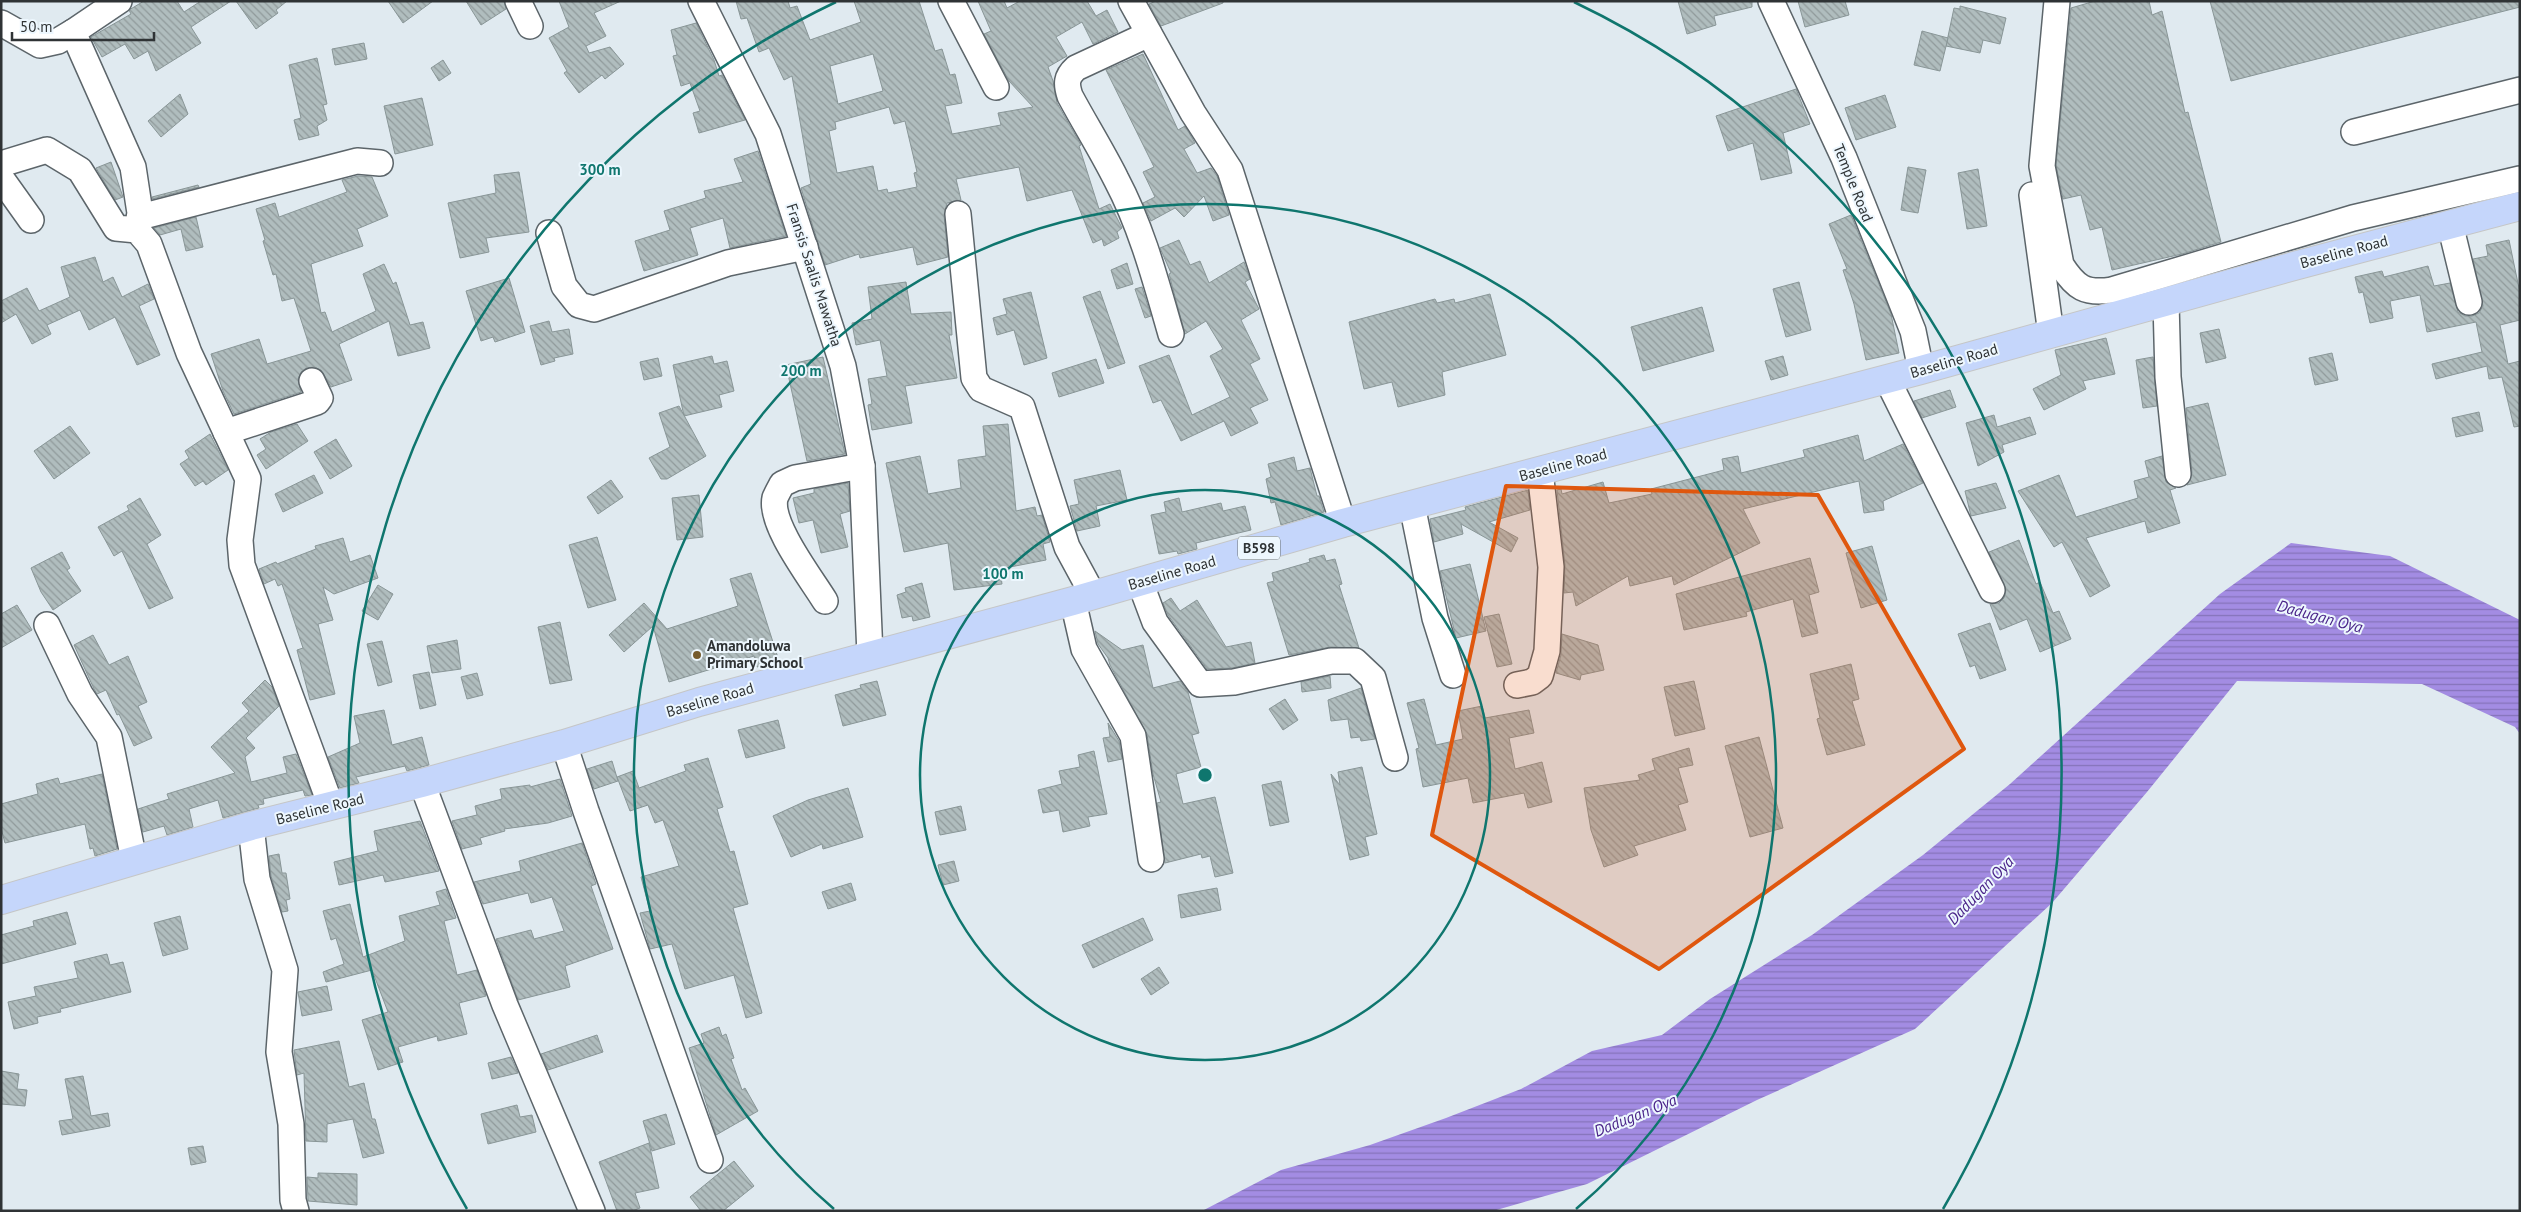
<svg xmlns="http://www.w3.org/2000/svg" width="2521" height="1212" font-family="'PT Sans',sans-serif">
<defs>
<pattern id="water-rules" width="6" height="5" patternUnits="userSpaceOnUse" patternTransform="scale(1.25)"><rect width="6" height="5" fill="#a38ce3"/><path d="M0 2.5h6" fill="none" stroke="#8573b9"/></pattern>
<pattern id="building-back-hatch" width="6" height="6" patternUnits="userSpaceOnUse" patternTransform="scale(1.25)"><rect width="6" height="6" fill="#b0bdbe"/><path d="M-1 5l2 2M0 0l6 6M5-1l2 2" fill="none" stroke="#909a9b"/></pattern>
</defs>
<rect width="100%" height="100%" fill="#e0eaf0"/>
<path fill="url(#water-rules)" d="M2291,543L2390,556L2520,620V734L2515,727L2422,684L2237,681L2147,792L2052,903L1915,1029L1757,1100L1587,1184L1493,1211H1202L1281,1170L1370,1145L1446,1118L1521,1089L1592,1051L1662,1035L1710,999L1812,935L1923,855L2010,784L2220,594Z"/>
<g fill="url(#building-back-hatch)" stroke="#899697" fill-rule="evenodd">
<path d="M144,1H177L184,12L201,1H231L191,27L201,43L156,71L148,51L134,59L125,44L102,57L91,37L131,14L129,10Z"/>
<path d="M236,1H287L276,10L278,13L256,29Z"/>
<path d="M388,1H433L403,23Z"/>
<path d="M466,1H504L506,9L481,25Z"/>
<path d="M559,1H621L594,13L606,36L586,46L589,53L610,47L624,64L605,79L602,75L579,93L564,73L567,71L549,38L569,27Z"/>
<path d="M736,1H788L790,8L797,6L810,40L861,22L854,1H919L935,51L942,49L950,75L955,74L962,103L945,106L952,134L1001,125L998,113L1033,107L1009,81L984,34L991,31L978,1H1004L1007,8L1020,1H1087L1096,16L1107,10L1118,32L1093,44L1082,22L1056,37L1067,56L1048,67L1053,81L1057,103L1081,145L1079,146L1099,209L1110,204L1122,228L1117,232L1119,238L1104,246L1102,239L1093,243L1072,190L1027,201L1019,167L956,179L961,200L947,203L944,215L948,257L917,265L913,247L860,258L859,254L825,265L801,188L811,184L792,76L784,80L769,48L759,52L747,18L741,19ZM873,54L883,91L838,104L830,66ZM889,107L894,124L905,121L917,172L914,173L917,187L888,193L887,189L878,191L873,166L837,173L829,131L836,129L835,122Z"/>
<path d="M1156,1H1223V3L1161,26L1149,4Z"/>
<path d="M1678,1H1752V7L1714,16L1716,25L1687,34Z"/>
<path d="M1798,1H1845L1849,15L1805,27Z"/>
<path d="M2095,1H2149L2152,15L2162,11L2185,113L2188,112L2221,242L2182,254L2112,270L2102,227L2090,230L2081,195L2063,199L2056,165L2071,8Z"/>
<path d="M2210,1H2520V7L2231,81Z"/>
<path d="M1960,6L2006,18L2000,44L1983,40L1980,53L1946,46L1954,8L1960,9Z"/>
<path d="M696,23L714,60L719,76L722,75L745,120L699,133L693,113L700,111L690,83L681,86L673,56L677,55L671,30Z"/>
<path d="M1922,31L1948,38L1940,71L1914,65Z"/>
<path d="M364,43L367,59L335,65L332,49Z"/>
<path d="M1143,54L1178,130L1185,126L1195,143L1184,149L1197,173L1211,168L1217,176L1229,215L1213,221L1204,196L1184,217L1175,208L1151,221L1143,203L1155,197L1143,172L1154,167L1106,70Z"/>
<path d="M317,58L327,104L323,105L327,120L317,126L319,135L299,140L294,120L301,118L289,65Z"/>
<path d="M443,60L451,73L439,81L431,68Z"/>
<path d="M1796,89L1810,124L1783,133L1792,173L1761,180L1753,143L1728,151L1716,116Z"/>
<path d="M180,94L188,114L161,137L148,121Z"/>
<path d="M1885,95L1896,127L1856,140L1845,108Z"/>
<path d="M422,98L433,145L395,154L384,106Z"/>
<path d="M758,151L786,236L730,248L723,218L690,228L698,255L644,271L635,241L670,230L664,211L706,198L704,191L743,182L734,159Z"/>
<path d="M111,162L123,197L115,200L96,168Z"/>
<path d="M1908,167L1926,170L1918,213L1901,210Z"/>
<path d="M1978,169L1987,226L1967,229L1958,173Z"/>
<path d="M519,172L529,232L486,238L489,252L460,258L448,203L496,193L494,175Z"/>
<path d="M358,176L372,177L388,216L357,229L363,246L311,264L321,313L325,312L332,332L376,311L363,274L384,264L393,284L396,282L410,325L423,322L430,348L398,356L389,321L339,344L352,380L331,387L321,370L314,367L306,368L301,372L298,379L301,392L234,414L223,391L211,354L259,339L267,364L311,351L294,298L282,301L276,274L273,275L263,241L265,240L256,209L275,203L279,217L347,192L342,180Z"/>
<path d="M198,185L199,187L152,199V197Z"/>
<path d="M1851,215L1891,314L1899,353L1866,360L1854,304L1843,270L1847,269L1829,224Z"/>
<path d="M196,217L203,247L186,251L181,229L160,235L154,228Z"/>
<path d="M1179,240L1190,265L1200,261L1209,283L1244,262L1250,279L1245,282L1259,309L1241,320L1260,359L1250,364L1268,400L1250,408L1258,423L1231,436L1224,421L1181,441L1161,400L1153,403L1139,366L1169,355L1192,415L1230,397L1210,356L1223,349L1206,321L1185,334L1169,274L1171,273L1160,248Z"/>
<path d="M2509,240L2520,293V320L2500,325L2508,364L2520,361V426L2514,427L2502,377L2489,379L2487,366L2436,379L2432,364L2482,352L2476,322L2427,332L2420,295L2390,301L2393,318L2370,323L2363,292L2359,293L2355,277L2382,271L2384,277L2428,266L2434,286L2450,283L2458,312L2465,316H2472L2479,313L2483,306L2473,259L2488,256L2486,245Z"/>
<path d="M95,257L103,282L113,277L122,297L148,284L154,299L139,306L160,355L137,365L115,317L89,330L80,310L47,325L51,334L32,344L16,314L1,323V301L27,288L39,311L70,297L61,267Z"/>
<path d="M1127,263L1133,284L1117,289L1111,270Z"/>
<path d="M509,278L525,332L495,342L493,337L481,341L466,291Z"/>
<path d="M906,282L911,314L951,312L952,335H949L957,378L905,386L912,423L872,430L868,405L872,404L868,379L887,376L880,340L856,345L852,323L872,319L868,287Z"/>
<path d="M1799,282L1811,330L1786,337L1773,289Z"/>
<path d="M1142,287L1151,316L1145,318L1135,289Z"/>
<path d="M1100,291L1125,363L1108,369L1083,297Z"/>
<path d="M1031,292L1047,358L1024,365L1014,330L997,335L993,318L1007,314L1003,299Z"/>
<path d="M1490,294L1506,355L1442,372L1445,395L1398,407L1392,382L1364,389L1349,322L1435,299L1437,303L1454,299L1455,303Z"/>
<path d="M1702,307L1714,351L1643,371L1631,327Z"/>
<path d="M549,321L552,332L569,329L573,354L554,358L555,361L541,365L530,326Z"/>
<path d="M2219,329L2226,358L2206,363L2200,333Z"/>
<path d="M2106,338L2115,374L2083,381L2086,389L2044,410L2033,389L2061,375L2055,350Z"/>
<path d="M2332,353L2338,380L2315,385L2309,358Z"/>
<path d="M712,356L714,364L727,361L734,391L719,395L722,407L684,416L673,365Z"/>
<path d="M1783,356L1788,375L1771,380L1765,361Z"/>
<path d="M823,357L845,454L807,461L786,365Z"/>
<path d="M2153,357L2157,406L2143,408L2136,360Z"/>
<path d="M658,358L662,376L644,380L640,362Z"/>
<path d="M1096,359L1104,383L1059,397L1052,373Z"/>
<path d="M1950,390L1956,407L1922,418L1914,401Z"/>
<path d="M2208,403L2226,475L2187,485L2192,473L2186,408Z"/>
<path d="M679,406L706,456L667,479H661L649,458L670,447L659,413Z"/>
<path d="M2479,412L2483,431L2456,437L2452,418Z"/>
<path d="M1994,415L1997,427L2030,417L2036,434L2002,445L2004,452L1978,466L1966,423Z"/>
<path d="M297,424L308,441L266,469L257,455L266,449L260,439L271,432Z"/>
<path d="M1008,424L1016,511L1035,507L1037,516L1042,515L1050,542L1043,544L1046,560L1000,569L1002,584L954,590L948,543L904,552L886,463L920,456L928,494L961,488L958,460L986,456L983,426Z"/>
<path d="M70,426L90,453L54,479L34,451Z"/>
<path d="M210,434L228,470L206,485L203,481L195,486L180,464L189,458L185,451Z"/>
<path d="M1858,435L1864,461L1903,444L1923,483L1883,501L1884,510L1864,513L1859,481L1743,509L1760,543L1674,585L1672,576L1630,586L1628,576L1576,606L1573,592L1564,593L1565,565L1557,490L1561,489L1562,494L1603,482L1609,503L1652,494L1651,489L1724,470L1722,459L1738,456L1741,473L1805,457L1803,450Z"/>
<path d="M336,439L352,466L330,479L314,452Z"/>
<path d="M2162,456L2166,482L2176,488L2170,490L2180,523L2148,533L2145,521L2086,538L2110,586L2090,597L2062,542L2054,547L2018,491L2059,475L2076,517L2138,498L2134,481L2149,477L2145,461Z"/>
<path d="M1294,457L1297,471L1310,468L1317,496H1319L1324,512L1281,525L1275,502L1271,503L1266,479L1271,477L1268,464Z"/>
<path d="M1120,470L1127,500L1096,506L1100,526L1077,531L1070,506L1079,504L1074,480Z"/>
<path d="M314,475L323,493L283,512L275,494Z"/>
<path d="M611,480L623,497L598,514L587,497Z"/>
<path d="M848,483L850,511L840,514L848,547L821,553L813,520L799,523L793,498L814,493V489Z"/>
<path d="M1996,483L2006,508L1971,516L1965,491Z"/>
<path d="M1528,490L1530,510L1489,522L1518,538L1511,552L1461,524L1463,534L1434,542L1430,519L1466,510L1465,507Z"/>
<path d="M699,495L703,537L677,540L672,498Z"/>
<path d="M140,498L161,535L147,544L173,598L149,609L122,551L114,556L98,527L129,510L127,506Z"/>
<path d="M1179,498L1182,512L1221,503L1223,511L1245,506L1251,530L1196,543L1197,549L1178,554L1177,551L1159,554L1151,515L1166,512L1164,502Z"/>
<path d="M597,537L616,600L588,608L569,545Z"/>
<path d="M343,538L350,562L370,555L378,578L334,594L323,587L333,620L318,624L335,694L310,700L297,650L303,648L282,584L278,586L275,579L264,584L259,569L276,562L277,564L316,549L315,546Z"/>
<path d="M2019,540L2036,584L2040,582L2053,613L2059,611L2071,639L2040,652L2027,619L2000,630L1990,604L1999,603L2004,598L2006,590L1989,552Z"/>
<path d="M1872,546L1887,600L1861,608L1846,553Z"/>
<path d="M62,552L70,568L67,570L81,591L53,610L41,592L31,568Z"/>
<path d="M1324,555L1326,561L1335,559L1342,584L1339,585L1359,648L1331,647L1289,655L1267,583L1274,581L1272,573L1310,562L1309,559Z"/>
<path d="M1810,558L1819,592L1809,595L1818,633L1802,637L1793,599L1746,612L1747,616L1684,630L1676,594Z"/>
<path d="M1470,564L1486,631L1456,638L1440,571Z"/>
<path d="M751,573L779,661L757,667L754,656L669,682L653,626L624,652L609,635L644,603L667,629L738,606L730,579Z"/>
<path d="M922,583L930,617L913,621L912,616L902,618L897,595L906,592L905,588Z"/>
<path d="M378,585L393,594L378,620L362,611Z"/>
<path d="M1171,598L1180,611L1197,600L1226,647L1251,642L1255,663L1232,668L1207,669L1168,615L1163,603Z"/>
<path d="M17,605L32,630L1,648V614Z"/>
<path d="M1499,614L1512,664L1497,667L1484,617Z"/>
<path d="M560,622L572,680L550,684L538,627Z"/>
<path d="M1990,623L2006,670L1980,679L1975,665L1970,667L1958,634Z"/>
<path d="M1095,631L1122,650L1143,645L1153,688L1180,681L1188,692L1199,733L1192,735L1201,767L1176,774L1183,804L1215,797L1233,873L1215,877L1210,856L1202,858L1201,854L1165,863L1157,803L1161,802L1153,774L1147,734L1110,665L1108,658L1098,644Z"/>
<path d="M1562,634L1598,645L1604,670L1581,675L1580,680L1556,673L1561,655Z"/>
<path d="M93,635L109,665L128,656L147,702L138,706L152,738L134,746L119,714L117,715L106,690L97,694L94,689L74,645Z"/>
<path d="M457,640L461,669L432,673L427,646Z"/>
<path d="M382,641L392,682L378,686L367,644Z"/>
<path d="M1851,664L1859,699L1852,701L1865,745L1827,755L1817,719L1820,718L1810,674Z"/>
<path d="M429,672L436,705L420,709L413,675Z"/>
<path d="M477,673L483,695L467,699L461,677Z"/>
<path d="M1330,676L1331,688L1302,692L1301,682Z"/>
<path d="M265,680L272,687L279,706L246,738L255,748L245,757L251,782L287,773L283,757L296,754L312,795L305,796L303,790L263,799L264,804L258,805L259,808L223,818L218,800L189,809L193,827L167,835L164,826L143,832L138,809L169,799L167,794L235,773L211,747L249,711L242,703Z"/>
<path d="M877,681L886,715L843,726L835,695L861,688L860,685Z"/>
<path d="M1694,681L1705,729L1675,736L1664,687Z"/>
<path d="M1361,688L1375,739L1361,741L1360,737L1351,738L1348,719L1331,721L1328,700Z"/>
<path d="M1285,699L1298,720L1283,730L1269,709Z"/>
<path d="M1424,699L1436,745L1463,739L1458,711L1482,706L1485,718L1529,710L1534,733L1509,738L1515,769L1542,762L1552,802L1528,808L1524,793L1473,803L1468,778L1423,787L1416,749L1419,748L1407,703Z"/>
<path d="M384,710L392,745L422,737L429,765L407,771L405,766L356,777L359,783L340,788L328,757L360,743L354,716Z"/>
<path d="M778,720L785,748L746,758L738,730Z"/>
<path d="M1108,723L1119,741L1122,759L1108,762L1103,738L1110,737Z"/>
<path d="M1759,737L1783,828L1750,837L1725,746Z"/>
<path d="M1689,748L1693,765L1678,768L1688,802L1678,805L1686,830L1634,846L1638,855L1604,867L1591,830L1584,788L1640,780L1638,775L1655,770L1652,759Z"/>
<path d="M1094,751L1107,814L1088,817L1090,826L1063,832L1059,810L1043,813L1038,790L1062,784L1059,771L1080,767L1078,755Z"/>
<path d="M708,758L723,807L717,809L730,852L734,851L748,904L733,908L762,1013L746,1018L734,975L685,989L672,944L650,949L640,913L650,911L641,877L679,866L663,820L655,823L648,805L630,811L617,777L633,771L639,788L686,771L684,765Z"/>
<path d="M612,761L618,781L594,789L587,769Z"/>
<path d="M1362,767L1377,834L1365,837L1369,855L1350,860L1331,774L1340,785L1338,772Z"/>
<path d="M102,774L117,849L95,856L93,848L90,849L85,824L5,843L1,828V804L38,794L36,784L58,778L60,784Z"/>
<path d="M560,779L572,816L548,823L504,829L505,831L480,838L482,844L462,849L452,821L477,815L475,806L502,799L500,789L530,785V787Z"/>
<path d="M1281,781L1289,822L1270,826L1262,785Z"/>
<path d="M848,788L863,837L823,849L822,844L791,857L773,816L808,800Z"/>
<path d="M961,806L966,830L940,835L935,812Z"/>
<path d="M420,821L439,871L385,882L383,875L339,885L334,862L378,851L374,831Z"/>
<path d="M582,843L596,884L591,886L613,949L565,966L570,987L518,1000L496,939L531,930L534,939L564,931L552,897L531,903L528,893L483,904L474,882L521,871L519,861Z"/>
<path d="M279,854L282,873H286L290,899L286,900L288,911L282,912L271,876L269,856Z"/>
<path d="M954,861L959,881L943,885L938,865Z"/>
<path d="M851,883L856,900L828,909L822,892Z"/>
<path d="M1217,888L1221,910L1181,918L1178,895Z"/>
<path d="M446,889L456,918L444,921L457,975L477,970L486,996L459,1003L467,1034L438,1041L437,1036L398,1047L403,1062L378,1070L362,1020L388,1012L372,970L326,982L323,972L344,964L336,938L331,940L323,911L350,904L363,957L405,941L399,916L440,905L436,892Z"/>
<path d="M67,912L76,944L1,964V935L34,926L33,921Z"/>
<path d="M180,916L188,949L163,956L154,923Z"/>
<path d="M1143,918L1153,940L1093,968L1082,945Z"/>
<path d="M107,954L110,965L123,962L131,992L60,1009L61,1012L37,1017L38,1023L14,1029L8,1002L36,996L34,987L78,978L74,962Z"/>
<path d="M1159,967L1169,983L1151,995L1141,979Z"/>
<path d="M327,986L332,1010L302,1016L298,992Z"/>
<path d="M719,1027L722,1036L726,1034L734,1058L731,1059L742,1090L745,1088L758,1111L716,1135L689,1048L704,1043L701,1034Z"/>
<path d="M597,1035L603,1052L548,1070L541,1054Z"/>
<path d="M339,1041L349,1087L364,1083L372,1119H375L384,1153L363,1158L353,1119L327,1124V1142L306,1141L304,1073L297,1075L294,1050Z"/>
<path d="M511,1057L518,1073L492,1079L488,1063Z"/>
<path d="M1,1071L19,1074L17,1089L27,1090L25,1106L1,1104Z"/>
<path d="M83,1076L91,1116L108,1113L110,1126L62,1135L59,1121L73,1119L65,1079Z"/>
<path d="M517,1105L520,1117L532,1115L536,1132L488,1144L481,1114Z"/>
<path d="M666,1114L675,1144L652,1151L643,1121Z"/>
<path d="M649,1143L659,1188L635,1193L640,1208L632,1211H617L599,1162Z"/>
<path d="M203,1146L206,1162L191,1165L188,1148Z"/>
<path d="M734,1161L754,1186L723,1211H701L690,1197Z"/>
<path d="M318,1173L357,1174V1205L308,1201L307,1177L318,1178Z"/>
</g>
<g fill="none" stroke-linecap="round" stroke-linejoin="round">
<g stroke="#5c656a" stroke-width="28">
<g id="minor">
<path d="M119,1L73,32L133,167L140,213L137,230"/>
<path d="M518,1L530,26"/>
<path d="M701,1L768,134L843,366L862,466L870,655"/>
<path d="M951,1L996,87"/>
<path d="M1131,1L1193,113L1230,170L1343,523"/>
<path d="M1771,1L1844,158L1913,331L1921,370"/>
<path d="M2057,1L2042,166L2061,265C2076,288 2085,294 2112,290L2353,218L2520,179"/>
<path d="M1,23L40,45L58,41L73,32"/>
<path d="M1149,34L1076,68C1066,77 1066,84 1070,96C1085,124 1102,151 1116,179C1142,228 1156,282 1171,334"/>
<path d="M2354,132L2520,90"/>
<path d="M1,164L47,150L80,170L116,228L137,230L149,244L189,353L248,479L240,540L242,565L331,806"/>
<path d="M1,178L31,220"/>
<path d="M2032,195L2051,334"/>
<path d="M958,214L974,378L981,389L1022,407L1067,547L1093,595"/>
<path d="M140,217L357,161L380,163"/>
<path d="M2450,224L2469,302"/>
<path d="M549,233L564,286L579,305L594,309L728,263L805,247"/>
<path d="M2166,302L2168,377L2178,474"/>
<path d="M1887,379L1992,590"/>
<path d="M226,432L317,402L320,398L312,381"/>
<path d="M1412,505L1435,618L1453,675"/>
<path d="M1140,582L1155,622L1200,684L1234,682L1331,661H1355L1373,678L1395,758"/>
<path d="M825,601C811,578 769,524 775,498C777,493 780,488 782,484L795,478L862,466"/>
<path d="M1073,601L1084,649L1133,736L1151,859"/>
<path d="M47,625L80,694L109,737L134,860"/>
<path d="M1517,685L1532,682L1540,676L1547,651L1551,567L1540,471"/>
<path d="M564,744L586,811L710,1160"/>
<path d="M422,783L505,1005L592,1211"/>
<path d="M251,826L257,879L285,970L279,1052L291,1124L293,1200L296,1211"/>
</g>
</g>
<g stroke="#c5c6c6" stroke-width="30">
<path id="major" d="M1,900L251,826L422,783L564,744L699,702L1073,601L1343,523L1921,370L2294,266L2520,206"/>
</g>
<use href="#minor" stroke="#fff" stroke-width="25"/>
<use href="#major" stroke="#c5d6fb" stroke-width="28"/>
</g>
<path fill="#df570e" fill-opacity="0.2" stroke="#df570e" stroke-width="4" stroke-linejoin="round" d="M1506,486L1818,495L1964,749L1659,969L1432,835Z"/>
<g fill="none" stroke="#0f766e" stroke-width="2.5">
<circle cx="1205" cy="775" r="285"/>
<path d="M834 1209A571 571 0 1 1 1576 1209"/>
<path d="M467 1209A856 856 0 0 1 836 2M1574 2A856 856 0 0 1 1943 1209"/>
</g>
<circle fill="#765c2e" stroke="#edf7fe" stroke-width="2" cx="697" cy="655" r="5"/>
<g text-anchor="middle" stroke-width="4" stroke-linejoin="round" paint-order="stroke">
<rect fill="#edf7fe" stroke="#686e71" stroke-width="1" x="1238" y="536.5" width="42" height="23" rx="4"/>
<g font-size="14" font-weight="bold" fill="#2f3335">
<text x="1259" y="553">B598</text>
</g>
<g font-size="15" fill="#2f3335" stroke="#edf7fe">
<text transform="translate(1853 183) rotate(68)" y="5">Temple Road</text>
<text transform="translate(2344 252) rotate(-15)" y="5">Baseline Road</text>
<text transform="translate(814 275) rotate(72)" y="5">Fransis Saalis Mawatha</text>
<text transform="translate(1954 361) rotate(-16)" y="5">Baseline Road</text>
<text transform="translate(1563 465) rotate(-15)" y="5">Baseline Road</text>
<text transform="translate(1172 573) rotate(-16)" y="5">Baseline Road</text>
<text transform="translate(710 700) rotate(-16)" y="5">Baseline Road</text>
<text transform="translate(320 809) rotate(-14)" y="5">Baseline Road</text>
</g>
<g font-size="15" font-weight="bold" fill="#2f3335" stroke="#edf7fe" text-anchor="start">
<text x="707" y="651">Amandoluwa<tspan x="707" dy="17">Primary School</tspan></text>
</g>
<g font-size="16" font-style="italic" fill="#4a2489" stroke="#edf7fe">
<text transform="translate(2320 616) rotate(15)" y="6">Dadugan Oya</text>
<text transform="translate(1980 890) rotate(-46)" y="6">Dadugan Oya</text>
<text transform="translate(1635 1115) rotate(-22)" y="6">Dadugan Oya</text>
</g>
</g>
<circle cx="1205" cy="775" r="8" fill="#0f766e" stroke="#edf7fe" stroke-width="2.5"/>
<g font-size="15" text-anchor="middle" font-weight="bold" fill="#0f766e" stroke="#edf7fe" stroke-width="4" stroke-linejoin="round" paint-order="stroke">
<text x="600" y="175">300 m</text>
<text x="801" y="376">200 m</text>
<text x="1003" y="579">100 m</text>
</g>
<rect width="2521" height="1212" fill="none" stroke="#2f3335" stroke-width="5"/>
<path d="M12 32v8h142v-8" fill="none" stroke="#2f3335" stroke-width="2.5"/>
<text x="20" y="32" font-size="15" fill="#2f3335" stroke="#edf7fe" stroke-width="4" paint-order="stroke">50 m</text>
</svg>
